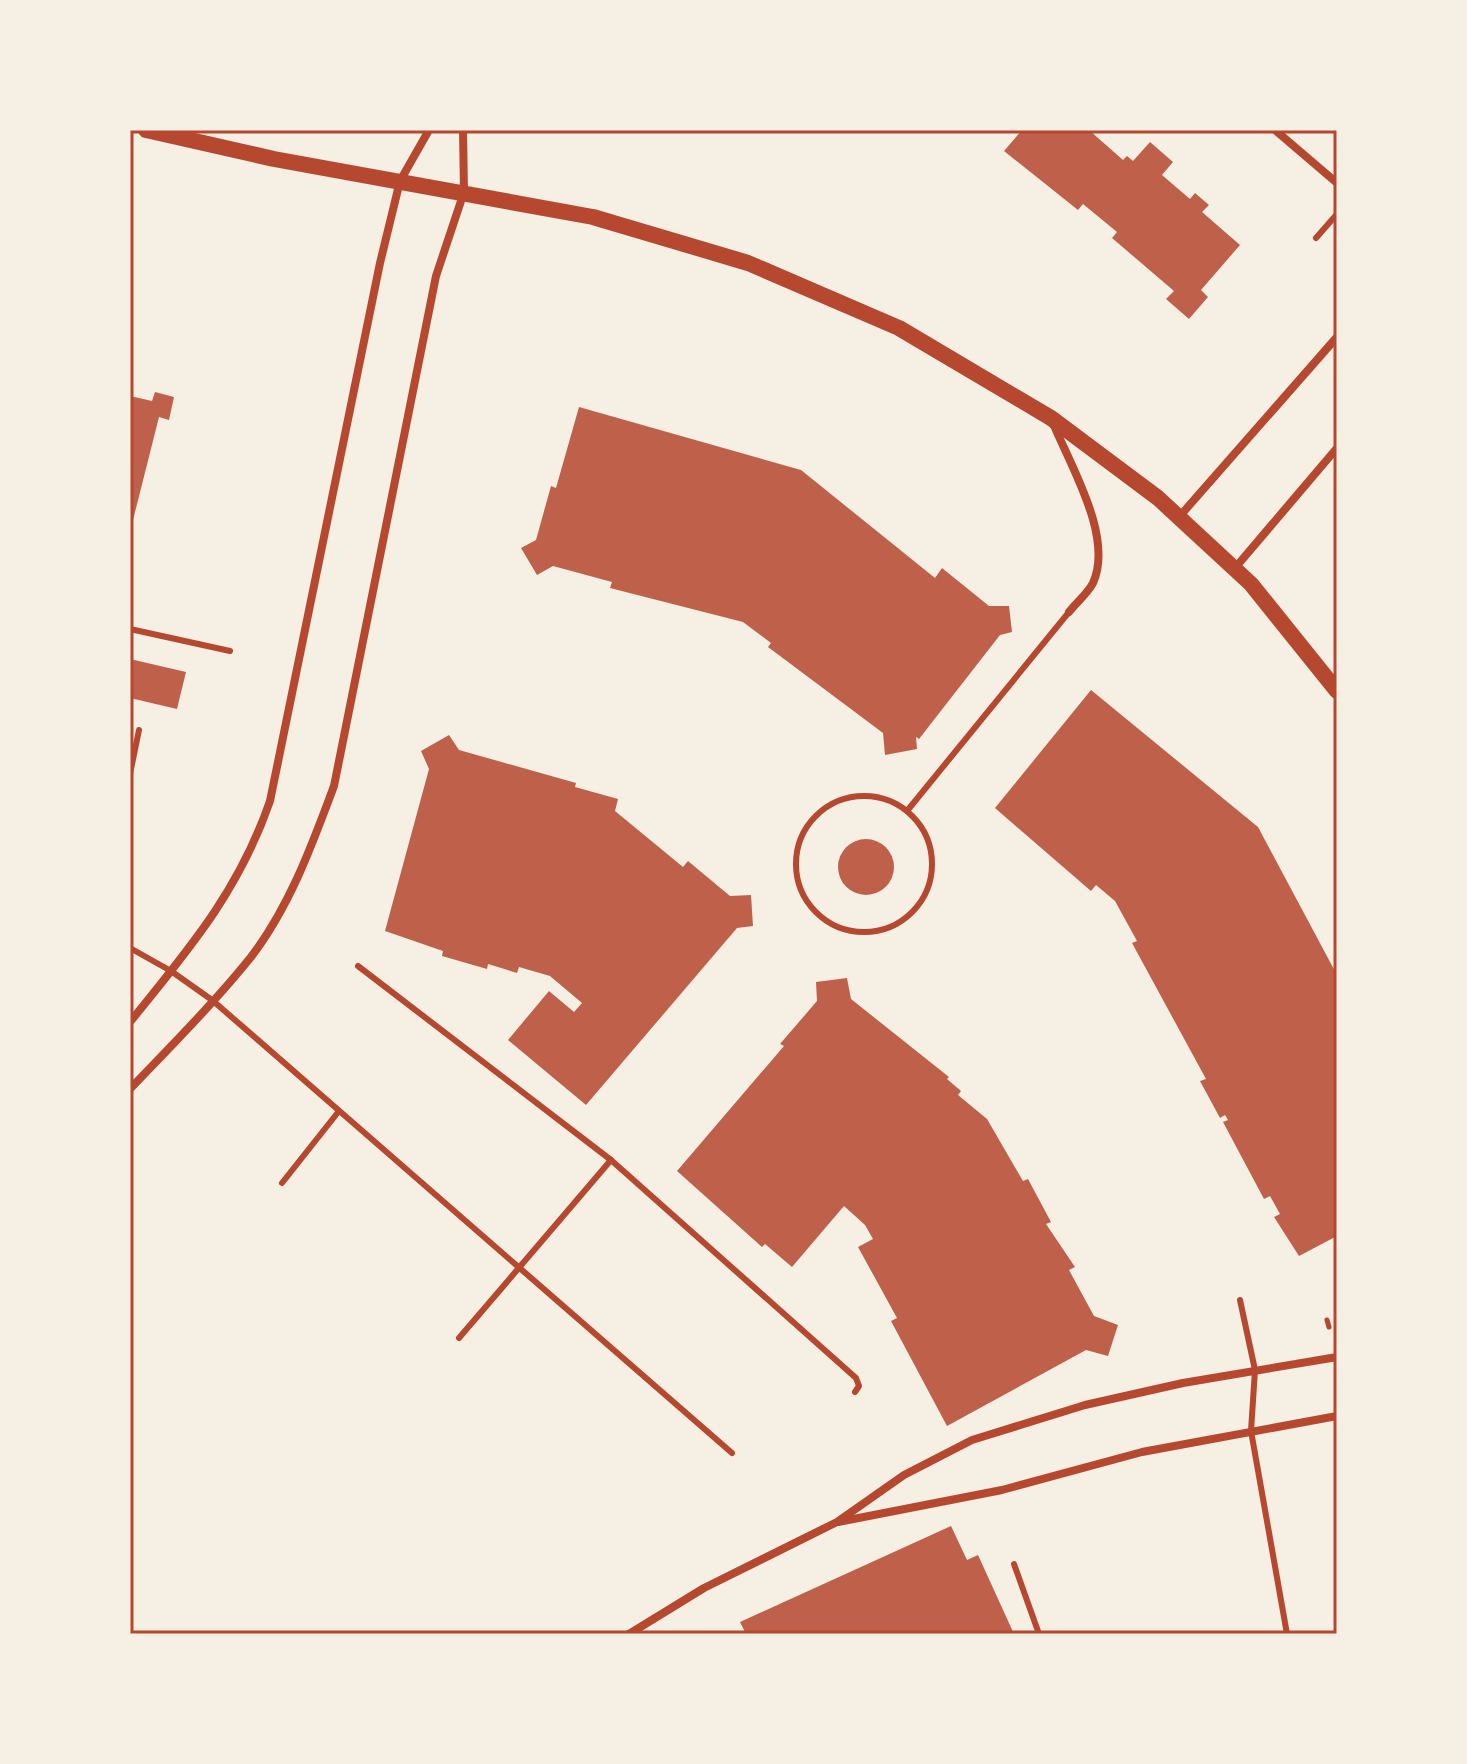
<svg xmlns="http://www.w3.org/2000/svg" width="1467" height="1764" font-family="Manrope,sans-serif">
<rect width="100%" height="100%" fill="#f6efe4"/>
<g fill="#bf614a">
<path d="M1022,130H1089L1123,160L1127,156L1133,161L1150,142L1173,162L1162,175L1190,199L1195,193L1209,205L1202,212L1240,245L1201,290L1208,297L1189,319L1166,299L1174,291L1112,238L1117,232L1083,204L1078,210L1004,151Z"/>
<path d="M155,392L174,397L169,420L159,417L130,532V396L152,401Z"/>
<path d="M579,407L801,470L935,578L942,568L989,606H1009L1012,632L1000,635L919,739L916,737L917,749L885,755L883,733L768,647L771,643L743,622L610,588L612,582L553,566L537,575L521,548L536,540L551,486L556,488Z"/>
<path d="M130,659L186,672L177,709L130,698Z"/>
<path d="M1091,690L1258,827L1337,975V1236L1299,1256L1274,1217L1280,1214L1270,1196L1264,1199L1223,1122L1228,1120L1225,1115L1220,1118L1200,1081L1206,1079L1132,943L1137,941L1115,901L1096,885L1091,891L995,808Z"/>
<path d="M449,735L459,750L576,783L575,787L618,799L615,811L683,867L688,861L730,896L751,895L753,926L737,928L586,1105L508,1040L549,991L574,1012L582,1003L550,976L519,967L517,973L488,964L487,969L442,956L443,951L385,931L429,769L421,751Z"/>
<circle cx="866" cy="867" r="28"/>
<path d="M847,978L851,999L949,1077L947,1079L961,1091L958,1095L987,1119L1023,1181L1028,1179L1051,1222L1046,1224L1075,1267L1069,1270L1094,1316L1118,1325L1108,1356L1086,1350L947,1426L891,1321L897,1318L858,1247L873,1239L865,1225L844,1206L792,1267L765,1244L762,1247L677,1171L784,1046L780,1044L817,1001L816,982Z"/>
<path d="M951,1526L967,1560L978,1555L1014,1634H746L740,1622Z"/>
</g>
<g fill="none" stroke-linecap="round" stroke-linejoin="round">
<path stroke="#b5482f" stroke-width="5" d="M1327,1320L1329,1327"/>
<g stroke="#b5482f" stroke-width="6">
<path d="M1316,238L1337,214"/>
<path d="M130,629L230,651"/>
<path d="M130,774L139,730"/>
<circle cx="864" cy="864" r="68"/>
<path d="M907,811L1069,612"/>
<path d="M130,948L171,971L212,1000L732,1453"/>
<path d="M358,966L611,1160L856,1378L859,1386L855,1392"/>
<path d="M282,1183L339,1111"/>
<path d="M1240,1300L1255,1370L1251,1431L1287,1634"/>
<path d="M459,1338L611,1160"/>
<path d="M1014,1564L1039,1634"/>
</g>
<g stroke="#b5482f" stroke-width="8">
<path d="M1275,130L1337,183"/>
<path d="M1053,423C1070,465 1114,537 1093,583C1088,593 1076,603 1069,612"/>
<path d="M1179,517L1337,337"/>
<path d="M1235,568L1337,448"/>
<path d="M130,1022C189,949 239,891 270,801L380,263L400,181L429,130"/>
<path d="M130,1089C171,1046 214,1003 251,957C290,906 312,845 334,786L436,276L464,192L463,130"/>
<path d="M838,1522L1002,1490L1142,1452L1337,1416"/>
<path d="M629,1634L704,1588L837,1522L904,1475L972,1440L1085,1405L1183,1383L1337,1357"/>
</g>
<path stroke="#b5482f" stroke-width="16" d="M146,130L274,159L593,217L748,263L899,328L1051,418L1158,498L1251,584L1337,691"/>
</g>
<rect width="1467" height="1764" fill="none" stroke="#f6efe4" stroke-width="264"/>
<rect x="132" y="132" width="1203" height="1500" fill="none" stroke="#b5482f" stroke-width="3"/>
</svg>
